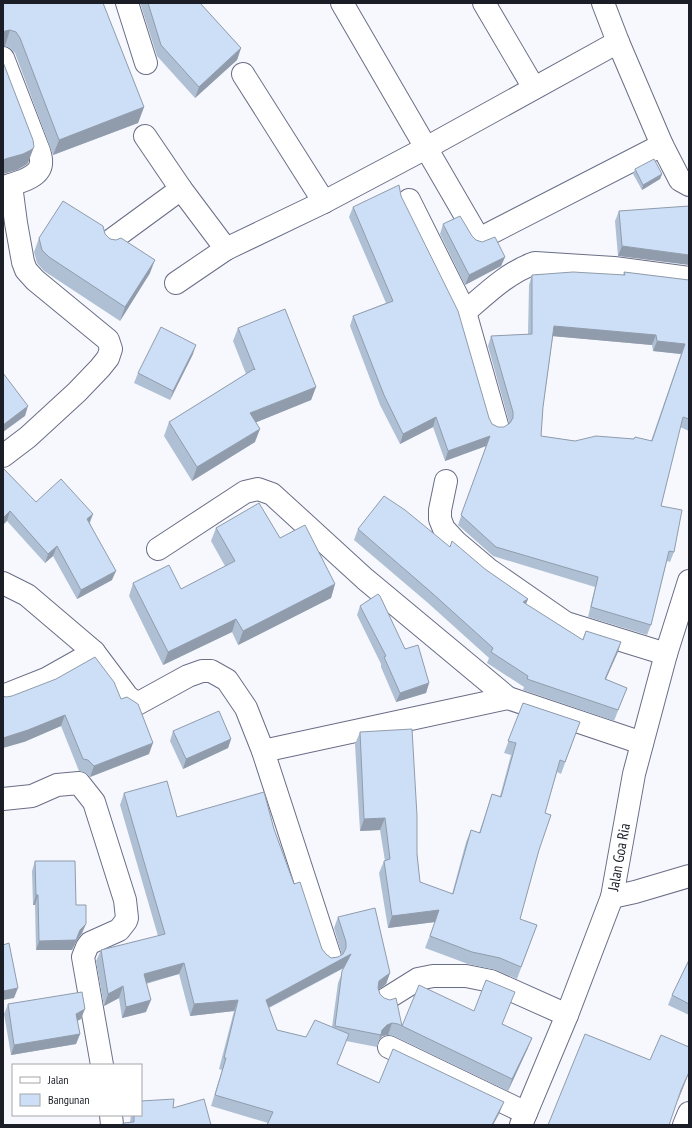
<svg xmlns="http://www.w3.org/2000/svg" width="692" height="1128" font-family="'PT Sans Narrow',sans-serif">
<rect width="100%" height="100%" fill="#f7f8fe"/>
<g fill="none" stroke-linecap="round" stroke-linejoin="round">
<g stroke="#6a6e86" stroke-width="24">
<g id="street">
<path d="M127,3L146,63"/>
<path d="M342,3L479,239L662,145"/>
<path d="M484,3L534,88"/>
<path d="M618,42L662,145L680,180L689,185"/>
<path d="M3,58L39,151C40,154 41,157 41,160C43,178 16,183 3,187"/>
<path d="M243,74L324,202"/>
<path d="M145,136L181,189L226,249L176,283"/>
<path d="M409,200L465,312L497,425"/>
<path d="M110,241L181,189"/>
<path d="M226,249L324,202L426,148L618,42L603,3"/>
<path d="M465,312C486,294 508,272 535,263L614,268L689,278"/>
<path d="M3,456L28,437L77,392L100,368L108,358L111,349L108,340L35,280L26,270L23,262L16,223L11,185"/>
<path d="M446,481L440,510V519L444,529L456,542L488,569L566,623L666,654"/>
<path d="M158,549L245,492L258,489L272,494L365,579L508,698L642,743"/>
<path d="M3,583L27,595L94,652L127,696L137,704L188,676L202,671H211L227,680L246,708L263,751L330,957"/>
<path d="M3,696L46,679L94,652"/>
<path d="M263,751L508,698"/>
<path d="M3,799L32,796L57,785L79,783L94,802L125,900L127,918L126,921L119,930L90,943L87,947L83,957L102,1065"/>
<path d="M612,897L635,892L689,876"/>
<path d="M386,999L418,979L433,976H466L491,981L567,1015"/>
<path d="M389,1047L526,1113"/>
<path d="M111,1115L112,1125"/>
<path d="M684,1125L689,1113"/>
</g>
</g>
<g stroke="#6a6e86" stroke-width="24">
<g id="secondary">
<path id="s1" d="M521,1125L567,1015L612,897L634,774L666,654L689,581"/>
</g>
</g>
<use href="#street" stroke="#fff" stroke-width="22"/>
<use href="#secondary" stroke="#fff" stroke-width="22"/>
</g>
<g fill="#b0c0d4" fill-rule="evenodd">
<path d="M3,3L144,107L138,123L53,155L15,53L10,48L5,46Z"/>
<path d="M140,3H200L241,48L237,60L195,98L157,56Z"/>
<path d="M635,169L662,174L660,179L642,190L633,174Z"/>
<path d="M401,196L489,418L492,424L498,427H504L509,424V422L488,346L491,336L528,334L529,285L532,275H623L624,272L689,280V431L680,427L661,506L674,552L670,562L667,561L651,625L647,635L588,617L595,587L493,556L458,525L486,446L445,461L433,427L400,444L380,405L350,326L353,316L386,303L349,217L353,207ZM553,336L652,345L653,351L681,354L651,441H575L541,436L543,407Z"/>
<path d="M689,206L618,256L615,221L619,211Z"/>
<path d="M443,224L472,236L476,240L505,257L501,266L465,285L440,234Z"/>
<path d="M105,234L150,273L120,321L44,271L37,263L34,252L39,238Z"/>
<path d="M238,328L316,387L311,400L256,422L255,442L192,481L164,436L169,422L246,374L233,341Z"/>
<path d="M193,354L170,400L134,383L138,373Z"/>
<path d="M3,468L36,502L93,514L90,523L112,580L77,599L53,556L45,563L7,521Z"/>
<path d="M216,528L280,538L335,584L331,598L238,645L232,632L163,665L129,596L133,583L181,589L225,566L211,541Z"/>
<path d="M358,529L450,547L485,569L528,599L526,604L582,640L586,631L621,642L606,679L627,688L614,721L523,690L524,687L487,663L489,658L428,603L354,540Z"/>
<path d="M360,606L405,649L429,683L426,693L396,702L381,667V664L357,615Z"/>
<path d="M6,697L121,699L149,754L90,777L84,772L79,771L61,726L24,742Z"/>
<path d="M523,703L580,722L561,774L557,772L545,813L539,850L520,919L537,925L517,979L496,970L468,964L425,948L435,922L388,928L379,873L384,861H385L380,830L360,831L355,744L360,732L417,854L420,882L452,894L466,842L471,830L479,833L492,794L500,796L511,755L504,753Z"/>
<path d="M173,731L231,739L228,748L183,769L170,741Z"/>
<path d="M124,793L177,817L274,829L294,884L322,949L326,954L331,958L338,957L342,955L334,928L338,917L390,973L386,984L378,990L380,994L402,1026L503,1024L532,1038L527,1050L508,1091L394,1036L388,1035L382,1036L379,1040L377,1047L346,1041L337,1064L379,1083L499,1114L268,1123L211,1106L222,1070L219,1069L234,1011L190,1016L179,974L146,984V1012L122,1018L119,998L104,1006L96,961L101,950L158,936L120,805ZM344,968L338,983L332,1027L306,1037L277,1030L269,1008Z"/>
<path d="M35,861L76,905L86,924L82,933L77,940L72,950H36L35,905H33L32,871Z"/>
<path d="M689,960V1015L668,1005L672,995Z"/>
<path d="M8,1004L81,1019L77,1021L80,1034L76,1044L11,1055L4,1014Z"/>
<path d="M173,1108L211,1125L130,1122L131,1115H141Z"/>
</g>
<g fill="#909cac">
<path d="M10,30L5,46H3V32L5,31Z"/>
<path d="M241,48L237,60L195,98L199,87Z"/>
<path d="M144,107L138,123L53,155L59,140Z"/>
<path d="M34,147L28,163L26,165L17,170L3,174V161L5,159Z"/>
<path d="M662,174L660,179L642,190L643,185Z"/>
<path d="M622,246L689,255V265L618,256Z"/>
<path d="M505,257L501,266L465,285L469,275Z"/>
<path d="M155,260L150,273L120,321L125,307Z"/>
<path d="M554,326L656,335L652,345L551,336Z"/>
<path d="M657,341L685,344L681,354L653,351Z"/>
<path d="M196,345L193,354L170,400L173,391Z"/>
<path d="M316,387L311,400L245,427L250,413Z"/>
<path d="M28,406L25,416L3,432V425Z"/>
<path d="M436,417L433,427L400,444L403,434Z"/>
<path d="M260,429L255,442L192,481L197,467Z"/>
<path d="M490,436L486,446L445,461L448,451Z"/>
<path d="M10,511L7,521L3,525V518Z"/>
<path d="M93,514L89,523L87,519Z"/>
<path d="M57,546L53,556L45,563L48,554Z"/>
<path d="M116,571L112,580L77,599L81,590Z"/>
<path d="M335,584L331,598L238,645L243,631Z"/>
<path d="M528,599L524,609L523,602Z"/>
<path d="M236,619L232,632L163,665L168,652Z"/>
<path d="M621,642L618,652L601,690L605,679Z"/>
<path d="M429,683L426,693L396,702L400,693Z"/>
<path d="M65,715L61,726L24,742L3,748V738Z"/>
<path d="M231,739L228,748L183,769L186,759Z"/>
<path d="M153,743L149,754L90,777L94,766Z"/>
<path d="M385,818L380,830L360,831L364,819Z"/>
<path d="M36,895H38L35,905H33Z"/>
<path d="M439,910L435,922L388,928L392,916Z"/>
<path d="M86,924L82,933L77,940L72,950H36L39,941L80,930Z"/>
<path d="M351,954L347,966L262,1011L266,1000Z"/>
<path d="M184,963L179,974L139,985L144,974Z"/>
<path d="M390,973L386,984L375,993L379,981Z"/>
<path d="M123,986L119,998L104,1006L108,994Z"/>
<path d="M18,988L14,998L3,1000V991Z"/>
<path d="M151,1000L146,1012L122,1018L126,1007Z"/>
<path d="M238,1000L234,1011L190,1016L194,1004Z"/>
<path d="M85,1009L81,1019L73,1023L76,1014Z"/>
<path d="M392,1023L388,1035L382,1036L379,1040L382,1030L387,1025Z"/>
<path d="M80,1034L76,1044L11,1055L14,1045Z"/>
<path d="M532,1038L527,1050L508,1091L512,1079Z"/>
<path d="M689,1072V1073L677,1103L681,1090Z"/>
<path d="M504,1102L499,1114L493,1125H492L496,1117Z"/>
</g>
<g fill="#cddff6" stroke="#909cac" fill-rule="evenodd">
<path d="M3,3H103L144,107L59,140L20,38L16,32L10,30L5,31L3,32Z"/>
<path d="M148,3H200L241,48L199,87L161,45Z"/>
<path d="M3,62L33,140L34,147L31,150L23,154L5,159L3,161Z"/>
<path d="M654,159L662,174L643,185L635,169Z"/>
<path d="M399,185L401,196L458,311L489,418L492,424L498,427H504L510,423L513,418V412L491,336L532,334V275L573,272L625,275L624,272L689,280V419L683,417L661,506L682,510L674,552L669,551L651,625L591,607L598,577L496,547L461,515L490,436L448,451L436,417L403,434L384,395L353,316L393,301L353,207ZM554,326L656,335L657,341L685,344L652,441L635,437L634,439L596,436L575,441L541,436L543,407Z"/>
<path d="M63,201L103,226L105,234L110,239L116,240L121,238L155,260L125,307L49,257L42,250L39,238Z"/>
<path d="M689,206V255L622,246L619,211Z"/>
<path d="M460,216L472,236L476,240L482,242L495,237L505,257L469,275L443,224Z"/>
<path d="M285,309L316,387L250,413L260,429L197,467L169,422L254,369L255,370L238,328Z"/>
<path d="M161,327L196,345L173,391L138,373Z"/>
<path d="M3,373L28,406L3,425Z"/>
<path d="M3,468L36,502L61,479L93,514L87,519L116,571L81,590L57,546L48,554L10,511L3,518Z"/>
<path d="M384,496L405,510L450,547L452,541L485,569L528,599L523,602L583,640L586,631L621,642L605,679L627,688L618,710L527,679L528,676L491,652L493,648L432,593L358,529Z"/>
<path d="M259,503L280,538L305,525L335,584L243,631L236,619L168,652L133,583L169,565L181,589L235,561L216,528Z"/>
<path d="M378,594L380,596L405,649L418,645L429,683L400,693L384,657L386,656L360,606Z"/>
<path d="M95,657L114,682L121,699L127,697L138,704L153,743L94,766L88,760L83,759L65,715L28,730L3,738V696L6,697L12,696L56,679Z"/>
<path d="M523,703L580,722L565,762L560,760L545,813L551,815L539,850L520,919L537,925L521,967L500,958L472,952L430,936L439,910L392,916L384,861L390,859L385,818L364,819L360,732L412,729L417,816V854L420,882L453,894L471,830L480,833L492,794L501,797L516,743L508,741Z"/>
<path d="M219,711L231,739L186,759L173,731Z"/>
<path d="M167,781L177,817L264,792L274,829L294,884L300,882L322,949L326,954L331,958L338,957L343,954L346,948V942L338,917L375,908L390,973L379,981L378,988L380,994L384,998L390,1000L396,998L402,1026L419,985L474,1011L486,980L515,992L502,1024L532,1038L512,1079L398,1024L392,1023L387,1025L382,1030L381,1035L335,1026L342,971L351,954L266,1000L277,1030L306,1037L315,1020L349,1034L337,1064L379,1083L393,1049L504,1102L496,1117L492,1125H267L273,1112L215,1095L226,1058H224L238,1000L194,1004L184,963L144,974L151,1000L126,1007L123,986L108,994L101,950L165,934L124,793Z"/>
<path d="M35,861H75L76,905H86V924L80,930L76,940L39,941L38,895H36Z"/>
<path d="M9,943L18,988L3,991V945Z"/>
<path d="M689,960V1004L672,995Z"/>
<path d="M82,992L85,1009L76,1014L80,1034L14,1045L8,1004Z"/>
<path d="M585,1034L650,1060L661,1035L689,1047V1072L681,1090L669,1125H548Z"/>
<path d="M174,1099L173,1108L204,1099L211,1125H121L124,1123L134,1122V1115H141V1101Z"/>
</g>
<g text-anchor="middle" stroke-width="4" stroke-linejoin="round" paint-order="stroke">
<g font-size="15" fill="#1c1e27" stroke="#fff">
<text dy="5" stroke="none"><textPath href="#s1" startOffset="286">Jalan Goa Ria</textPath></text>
</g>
</g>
<rect width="692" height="1128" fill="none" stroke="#1c1e27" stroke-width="8"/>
<rect x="12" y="1064" width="130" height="52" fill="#ffffff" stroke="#a4a5a9"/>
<rect x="20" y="1077" width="20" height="6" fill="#ffffff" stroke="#a4a5a9"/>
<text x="48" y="1084" font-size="12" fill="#1c1e27">Jalan</text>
<rect x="20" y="1094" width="20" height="12" fill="#cddff6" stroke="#a4a5a9"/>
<text x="48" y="1104" font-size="12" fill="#1c1e27">Bangunan</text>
</svg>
